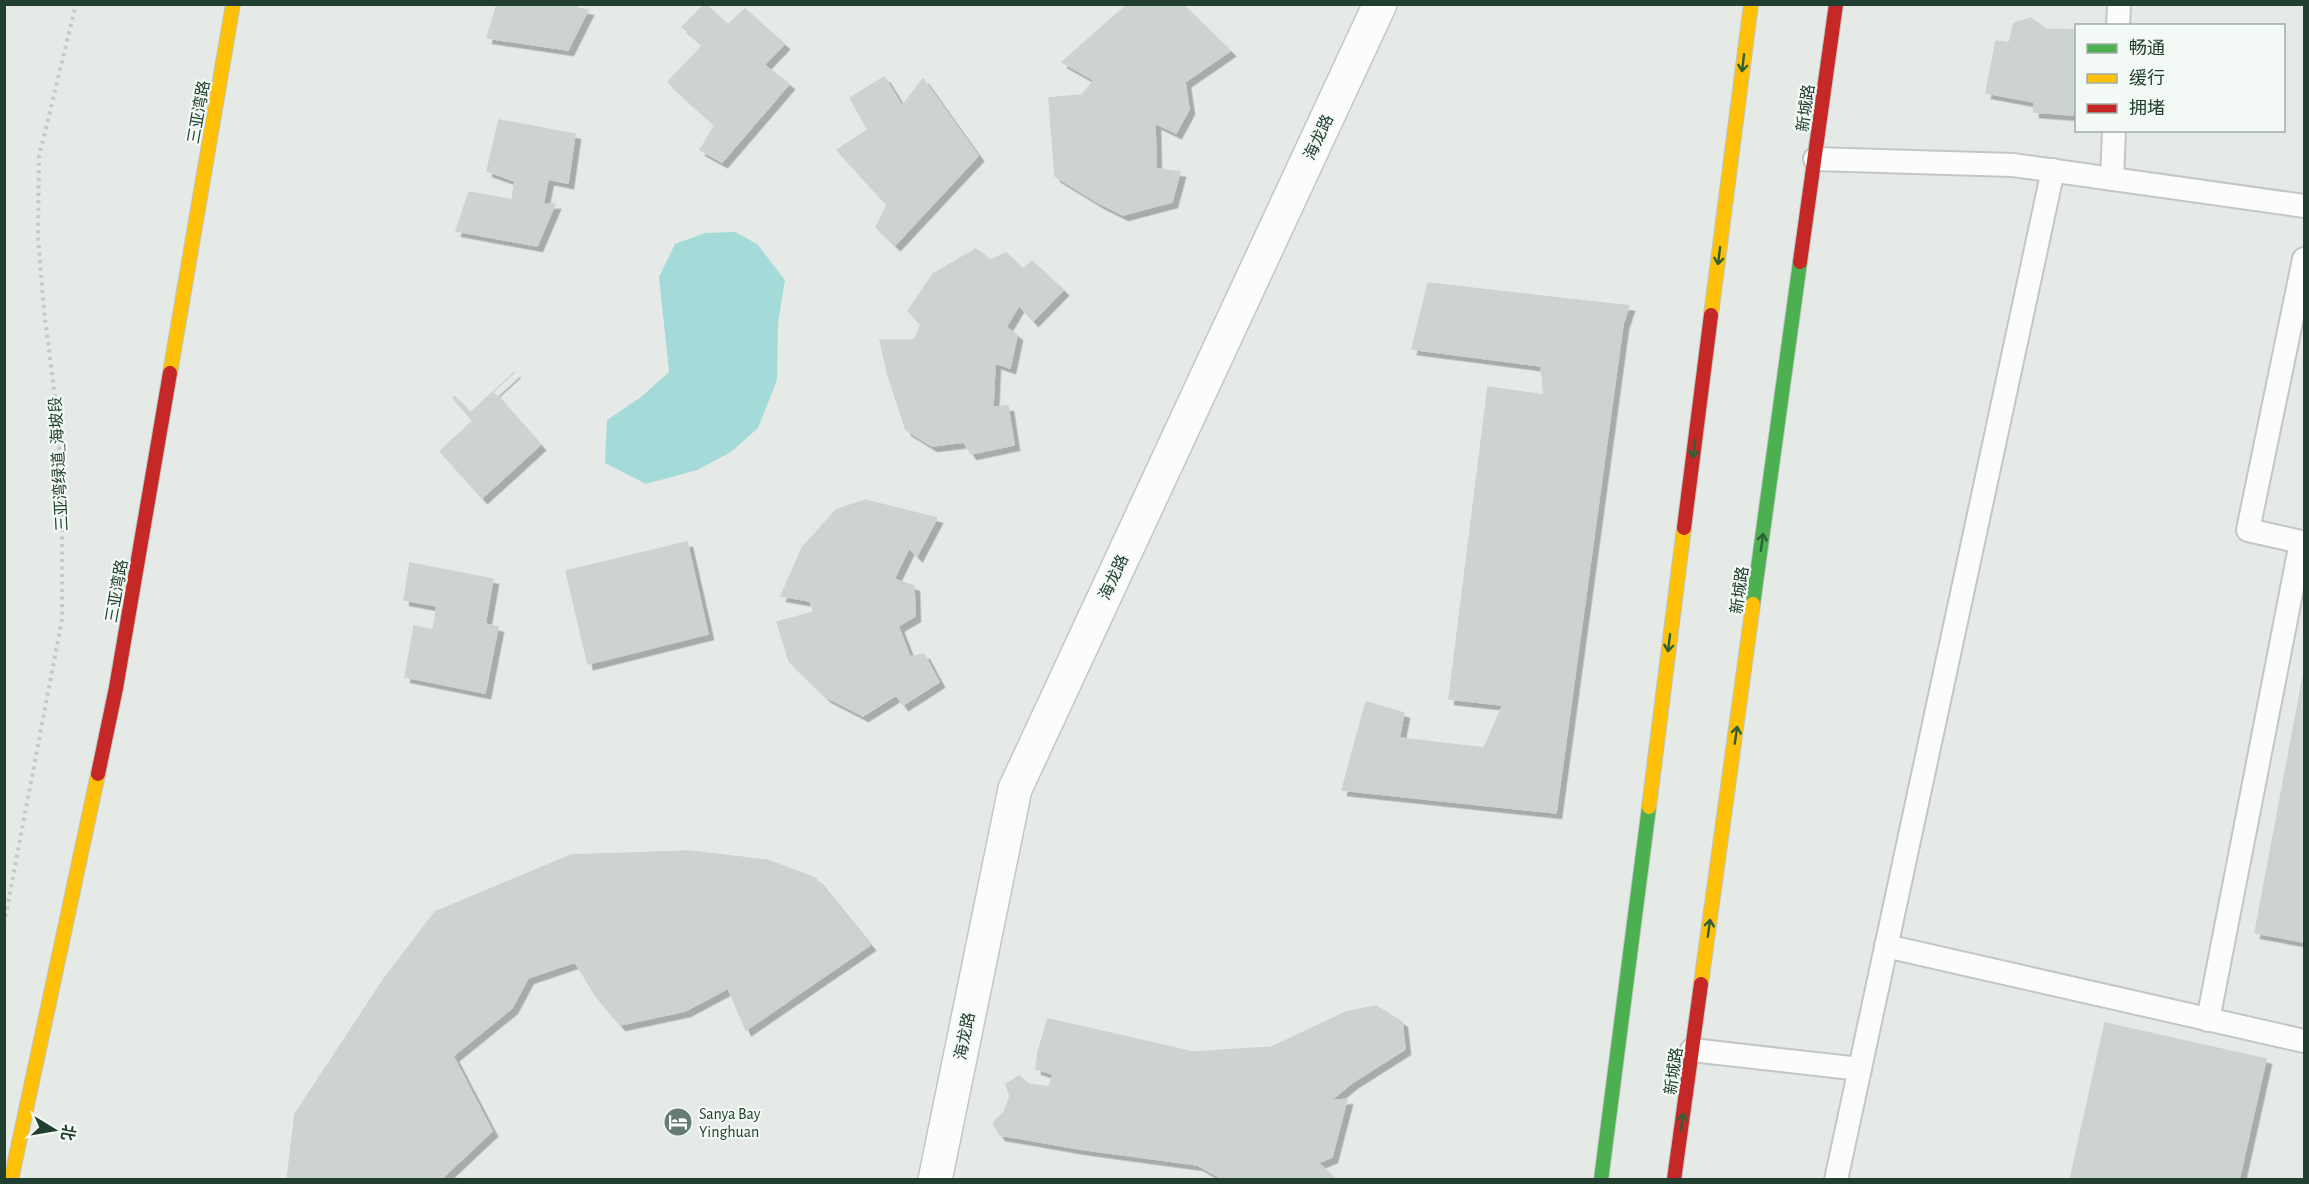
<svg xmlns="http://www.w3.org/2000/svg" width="2309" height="1184" font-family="'Alegreya Sans','Noto Sans SC',sans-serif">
<defs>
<filter id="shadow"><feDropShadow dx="5.5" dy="5.5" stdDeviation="0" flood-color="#0004"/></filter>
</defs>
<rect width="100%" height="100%" fill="#e5eae7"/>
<path fill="#a4dbd8" d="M735,232L757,244L785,280L778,323L777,380L758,428L731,452L697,470L646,484L605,463L607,420L641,397L669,372L659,277L675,244L705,233Z"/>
<g fill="#cdd3d0" stroke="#cdd3d0" stroke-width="1.5" filter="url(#shadow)">
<path d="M497,4H578L577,8L588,10L568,50L487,38Z"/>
<path d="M705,4L728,25L745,9L784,44L764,65L789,84L722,162L700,150L715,125L668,82L703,45L682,27Z"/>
<path d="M1128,4L1183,5L1230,51L1185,82L1189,109L1176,133L1155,123L1156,169L1180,172L1172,202L1123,215L1099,203L1055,176L1049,98L1082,95L1094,80L1062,62Z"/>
<path d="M2031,18L2046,29L2076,30V99L2073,115L2034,112V102L1986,93L1996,41L2009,43L2014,23Z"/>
<path d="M884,77L902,106L923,79L978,156L895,245L876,227L887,205L837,150L868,130L850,98Z"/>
<path d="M499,120L575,134L568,183L548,179L543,204H555L537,246L456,231L469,192L512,200L515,181L487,171Z"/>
<path d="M976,249L991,260L1006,253L1023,269L1032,261L1063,290L1033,321L1019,305L1006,327L1017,335L1010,368L995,363L993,407L1008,406L1014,445L971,454L964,442L932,446L906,430L888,375L880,340H914L921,325L908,311L933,274Z"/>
<path d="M1428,283L1629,306L1623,324L1556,813L1342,790L1366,702L1404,713L1399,738L1484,748L1503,705L1449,699L1488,387L1544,395L1541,366L1412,349Z"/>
<path d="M515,372L493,392L540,445L482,498L440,451L473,421L453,398L455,397L470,413Z"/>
<path d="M865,500L937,518L917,556L909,548L894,579L914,586L915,616L898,626L910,657L924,654L939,682L903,705L896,695L863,716L826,697L789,661L777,622L814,612L810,601L781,596L802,548L836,510Z"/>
<path d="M687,542L708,634L588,664L566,571Z"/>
<path d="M410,563L493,579L485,624L498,627L485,693L405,677L414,626L433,630L437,606L404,600Z"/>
<path d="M2304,672V942L2255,933Z"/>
<path d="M689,851L767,860L815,878L870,945L746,1030L728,988L685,1011L620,1025L596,996L575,962L528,978L512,1008L453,1056L492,1131L440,1180H287L295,1114L384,979L435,912L571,855Z"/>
<path d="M1376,1006L1402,1022L1405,1049L1353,1082L1330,1101L1347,1099L1332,1157L1318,1163L1337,1180H1224L1198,1165L1080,1149L1000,1135L993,1123L1004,1112L1010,1096L1006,1084L1019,1076L1029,1084L1049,1087L1053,1074L1036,1069L1038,1052L1048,1019L1193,1052L1272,1047L1346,1012Z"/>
<path d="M2105,1023L2266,1059L2239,1180H2070Z"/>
</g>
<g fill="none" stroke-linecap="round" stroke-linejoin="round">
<g stroke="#c2c7c4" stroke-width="26">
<g id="lane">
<path d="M2118,26L2119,4"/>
<path d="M1815,159L2013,165L2304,206"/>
<path d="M2112,179L2114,130"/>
<path d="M1886,946L2304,1041"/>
<path d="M2208,1020L2301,542L2248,530L2304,259"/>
<path d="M1692,1050L1860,1069"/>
<path d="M1836,1180L2053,170"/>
</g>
</g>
<g stroke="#c2c7c4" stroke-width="36">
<path id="street" d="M935,1180L1015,789L1380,4"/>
</g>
<g stroke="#bcc6c1" stroke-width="16">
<g id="fast">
<path d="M1753,604L1800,262"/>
<path d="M1601,1180L1649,807"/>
</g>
</g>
<g stroke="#bcc6c1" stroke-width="16">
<g id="slow">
<path d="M1711,315L1751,4"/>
<path d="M170,373L233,4"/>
<path d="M1649,807L1684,528"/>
<path d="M1701,984L1753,604"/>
<path d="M11,1180L98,774"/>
</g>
</g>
<g stroke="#bcc6c1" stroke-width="16">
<g id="jam">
<path d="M1800,262L1836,4"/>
<path d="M1684,528L1711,315"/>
<path d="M98,774L116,688L170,373"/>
<path d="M1674,1180L1701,984"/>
</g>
</g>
<path stroke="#c1cac5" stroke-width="4" stroke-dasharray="3 4.5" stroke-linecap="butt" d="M4,924L62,619V495L57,414L44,310L38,237L39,157L76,4"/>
<use href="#lane" stroke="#fbfcfb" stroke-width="22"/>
<use href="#street" stroke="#fbfcfb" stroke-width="33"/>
<use href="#fast" stroke="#4caf50" stroke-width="14"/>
<use href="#slow" stroke="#ffc107" stroke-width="14"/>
<use href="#jam" stroke="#c62828" stroke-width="14"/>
</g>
<defs><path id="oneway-shaft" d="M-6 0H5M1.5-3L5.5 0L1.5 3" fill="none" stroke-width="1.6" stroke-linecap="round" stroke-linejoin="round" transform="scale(1.5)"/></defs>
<g stroke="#2e613a">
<use href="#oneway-shaft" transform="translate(1743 63) rotate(97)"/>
<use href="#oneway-shaft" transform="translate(1719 256) rotate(97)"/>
<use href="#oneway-shaft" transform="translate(1694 449) rotate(97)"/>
<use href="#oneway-shaft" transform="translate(1762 542) rotate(-82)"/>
<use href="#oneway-shaft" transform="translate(1669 643) rotate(97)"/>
<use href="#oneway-shaft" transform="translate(1736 735) rotate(-82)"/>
<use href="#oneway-shaft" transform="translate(1709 928) rotate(-82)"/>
<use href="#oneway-shaft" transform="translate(1682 1122) rotate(-82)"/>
</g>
<defs>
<g id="hotel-disc" transform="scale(1.5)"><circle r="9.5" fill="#667b71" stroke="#f3f9f5"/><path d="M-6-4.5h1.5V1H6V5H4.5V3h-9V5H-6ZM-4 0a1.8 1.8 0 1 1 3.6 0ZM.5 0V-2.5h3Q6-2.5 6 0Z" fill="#fff"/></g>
</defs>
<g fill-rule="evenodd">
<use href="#hotel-disc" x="678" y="1122"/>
</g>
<g text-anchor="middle" stroke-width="4.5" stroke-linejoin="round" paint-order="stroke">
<g font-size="16" fill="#213f31" stroke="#f3f9f5">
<text transform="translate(1805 108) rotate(-82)" y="6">新城路</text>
<text transform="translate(198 112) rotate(-80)" y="6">三亚湾路</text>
<text transform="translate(1318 137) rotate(-65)" y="6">海龙路</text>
<text transform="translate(58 464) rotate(-93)" y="6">三亚湾绿道_海坡段</text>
<text transform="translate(1113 577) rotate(-65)" y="6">海龙路</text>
<text transform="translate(1739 590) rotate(-82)" y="6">新城路</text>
<text transform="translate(116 591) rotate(-80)" y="6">三亚湾路</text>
<text transform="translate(964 1036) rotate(-79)" y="6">海龙路</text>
<text transform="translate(1673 1071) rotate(-82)" y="6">新城路</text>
</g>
<g font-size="16" fill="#213f31" stroke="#f3f9f5" text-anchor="start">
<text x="699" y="1119">Sanya Bay<tspan x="699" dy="18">Yinghuan</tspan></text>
</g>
</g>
<rect width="2309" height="1184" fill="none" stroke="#213f31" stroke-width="12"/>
<rect x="2075" y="24" width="210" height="108" fill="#f3f9f5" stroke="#9fafa7" stroke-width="1.5"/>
<rect x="2087" y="44" width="30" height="9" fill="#4caf50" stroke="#9fafa7" stroke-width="1.5"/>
<text x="2129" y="54" font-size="18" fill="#213f31">畅通</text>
<rect x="2087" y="74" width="30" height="9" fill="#ffc107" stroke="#9fafa7" stroke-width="1.5"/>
<text x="2129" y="84" font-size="18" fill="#213f31">缓行</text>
<rect x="2087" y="104" width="30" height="9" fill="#c62828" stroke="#9fafa7" stroke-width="1.5"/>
<text x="2129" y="114" font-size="18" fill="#213f31">拥堵</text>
<g transform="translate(54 1130) rotate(101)" stroke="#f3f9f5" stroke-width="4.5" paint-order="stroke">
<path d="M0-4.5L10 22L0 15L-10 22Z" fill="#213f31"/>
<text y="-9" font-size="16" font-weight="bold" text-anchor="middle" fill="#213f31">北</text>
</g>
</svg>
